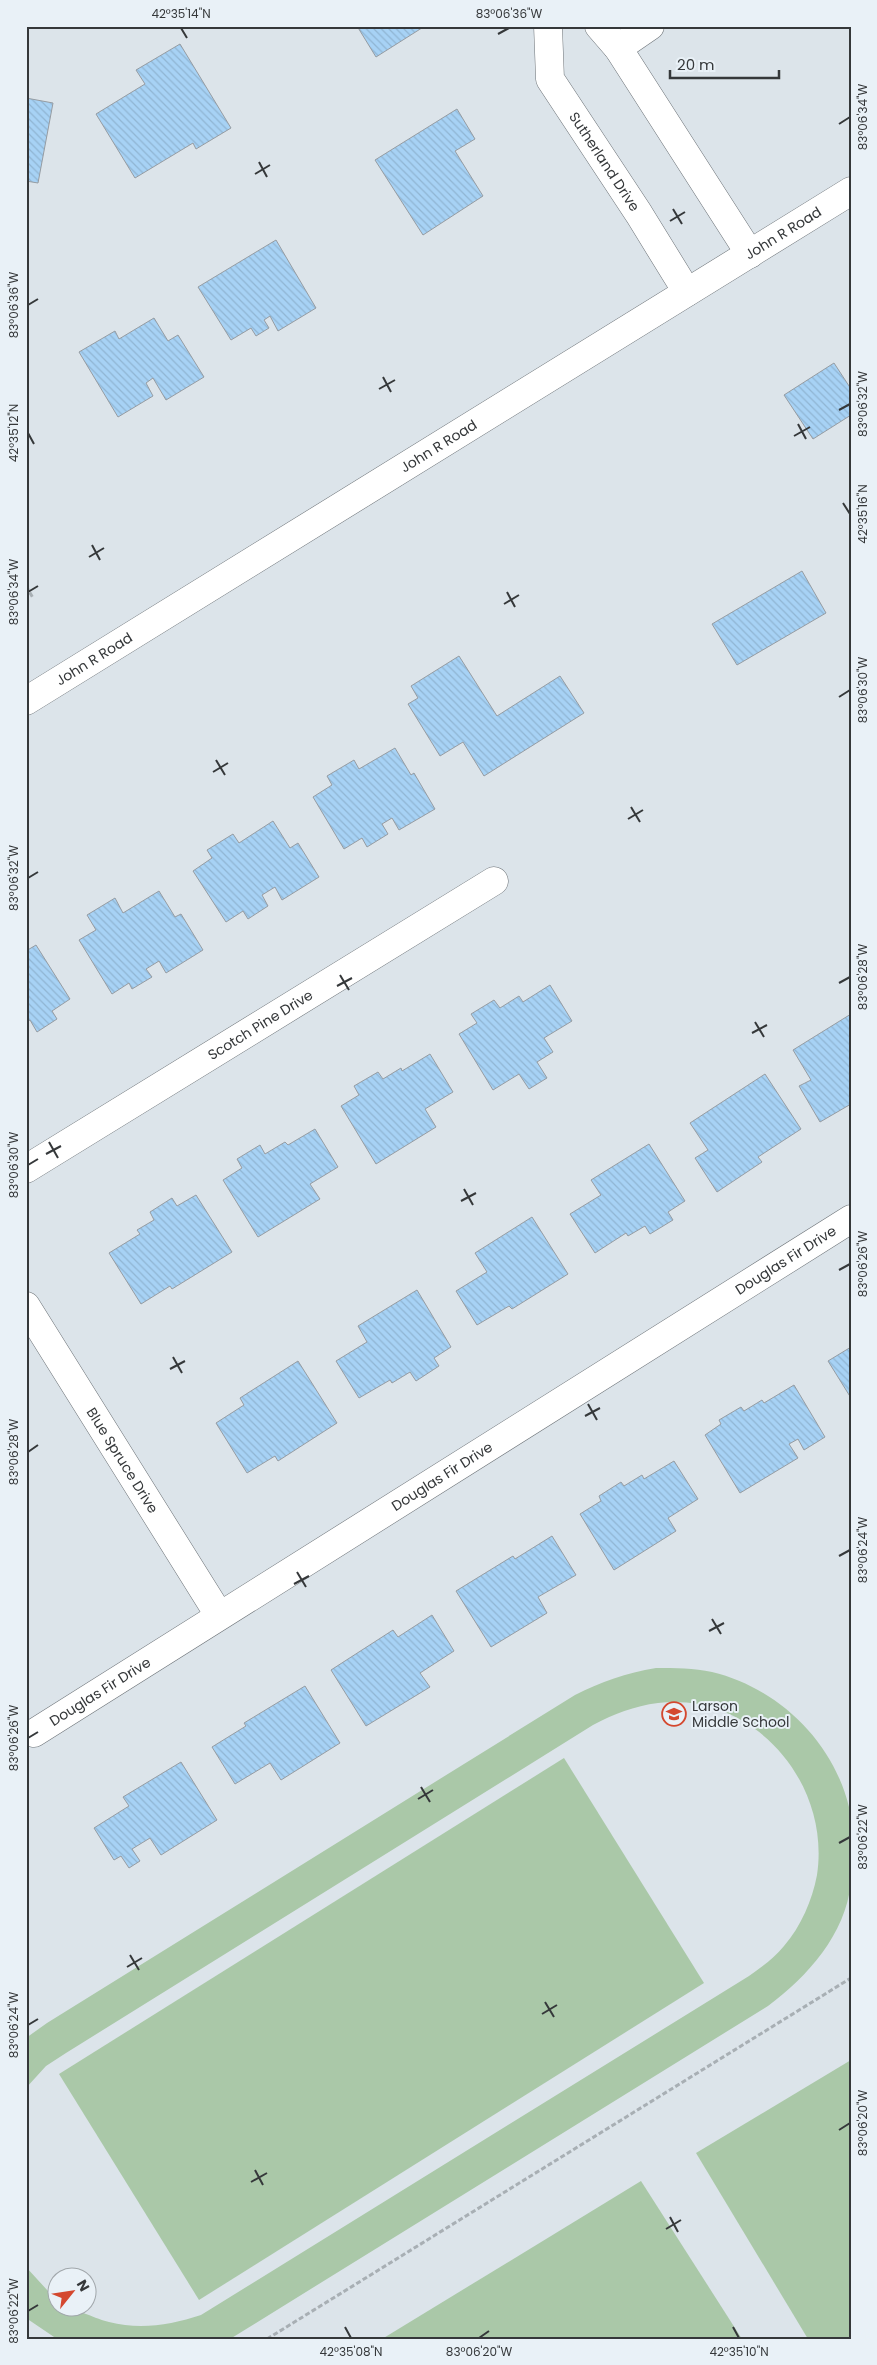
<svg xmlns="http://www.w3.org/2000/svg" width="877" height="2365" font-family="Poppins,sans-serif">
<defs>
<pattern id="building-back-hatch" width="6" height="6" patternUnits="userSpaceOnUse" patternTransform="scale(1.25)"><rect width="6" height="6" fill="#a7d2f5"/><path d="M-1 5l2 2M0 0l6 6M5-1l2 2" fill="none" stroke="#90b5d3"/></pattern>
</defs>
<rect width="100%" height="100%" fill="#dce4ea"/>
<g fill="#aac8a8">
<path d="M656,1668C675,1668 694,1668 712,1672C778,1688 833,1741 849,1807C852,1821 851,1835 851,1849C851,1860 852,1872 851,1883C845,1935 808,1976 768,2006L230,2339H57L26,2318V2267L48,2291L57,2298L58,2308C79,2308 89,2317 109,2322C140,2330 171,2325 201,2315L749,1976C762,1967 774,1958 784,1946C801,1926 812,1901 817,1875C831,1782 753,1692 658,1703C634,1706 614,1714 593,1725L66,2053L46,2066L26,2088V2038L47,2023L575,1695C601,1682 626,1673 656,1668Z"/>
<path d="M564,1758L704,1983L199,2300L59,2074Z"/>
<path d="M851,2060V2339H808L696,2153Z"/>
<path d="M641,2181L742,2339H382Z"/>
</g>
<g fill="url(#building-back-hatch)" stroke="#969ca2">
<path d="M357,26H425L376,57Z"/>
<path d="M180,44L231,128L196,149L193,143L135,178L96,114L145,84L136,70Z"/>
<path d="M26,98L53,103L38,183L26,181Z"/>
<path d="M457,109L475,139L455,151L483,196L423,235L375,160Z"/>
<path d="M276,240L316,308L278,331L270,316L264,320L269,328L256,336L251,328L231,340L198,287Z"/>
<path d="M154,318L168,341L178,335L204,377L166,400L153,378L146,383L153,396L118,417L79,352L115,331L119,339Z"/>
<path d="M834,363L851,389V415L813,439L784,395Z"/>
<path d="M802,571L826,613L737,665L712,624Z"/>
<path d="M459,656L497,716L560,676L584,713L484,776L463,742L440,756L408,704L418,698L411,686Z"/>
<path d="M395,748L411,775L414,773L435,809L399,830L392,818L382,824L388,834L367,847L362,838L344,849L313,797L332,785L327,776L354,760L359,769Z"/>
<path d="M273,821L290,848L298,843L319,877L282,900L275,887L262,895L268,906L248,919L243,911L226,922L193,871L212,858L207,850L233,834L239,843Z"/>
<path d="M159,891L175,917L181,914L203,950L166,973L159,961L146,969L152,977L132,989L129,983L112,994L79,940L96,930L87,915L115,898L123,913Z"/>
<path d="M36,945L70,999L52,1011L57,1019L37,1032L30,1020L26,1023V951Z"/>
<path d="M550,985L572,1021L544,1038L553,1052L537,1062L547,1078L529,1089L519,1074L493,1090L459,1034L477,1023L471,1014L494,1000L500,1008L519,996L523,1002Z"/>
<path d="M851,1014V1104L820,1122L799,1086L811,1080L793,1050Z"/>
<path d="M430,1054L453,1092L425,1109L436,1127L376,1164L341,1106L359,1095L354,1086L378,1072L383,1079L401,1068L402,1071Z"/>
<path d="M765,1074L801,1129L758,1157L762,1162L717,1192L695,1158L708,1150L690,1123Z"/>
<path d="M315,1129L338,1167L310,1184L320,1199L258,1237L223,1180L242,1168L237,1159L260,1145L265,1154L285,1142L288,1145Z"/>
<path d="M649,1144L685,1201L668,1212L673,1220L650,1234L645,1226L628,1236L626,1233L595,1253L570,1214L601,1195L591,1180Z"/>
<path d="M196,1195L232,1252L172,1289L170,1286L141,1304L109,1253L140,1234L137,1230L154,1220L150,1212L172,1198L177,1206Z"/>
<path d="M532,1217L568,1274L512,1309L509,1306L477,1325L456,1291L487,1272L475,1253Z"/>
<path d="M417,1290L451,1347L434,1358L439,1366L416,1381L410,1372L392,1383L390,1380L359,1398L336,1361L367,1342L358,1326Z"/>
<path d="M851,1347V1398L828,1361Z"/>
<path d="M298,1361L337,1423L278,1461L275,1456L247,1473L216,1423L244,1405L240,1398Z"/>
<path d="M794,1385L825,1437L804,1450L798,1439L789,1444L798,1458L740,1493L705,1435L721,1424L719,1420L741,1407L744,1411L762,1400L764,1403Z"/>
<path d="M674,1461L698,1499L668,1518L676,1531L614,1570L580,1514L601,1501L599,1496L621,1482L624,1486L642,1475L644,1479Z"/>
<path d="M552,1536L576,1575L538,1597L547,1613L491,1647L456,1591L513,1556L515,1559Z"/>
<path d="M432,1615L454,1651L420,1673L430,1687L366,1726L331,1670L393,1630L398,1637Z"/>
<path d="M305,1686L340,1743L281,1780L270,1763L235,1784L212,1747L246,1726L244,1723Z"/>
<path d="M181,1762L217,1820L161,1855L150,1838L132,1849L140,1861L129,1868L121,1856L114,1860L94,1828L129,1806L123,1797Z"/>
</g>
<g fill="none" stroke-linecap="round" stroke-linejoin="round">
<g stroke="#6c7277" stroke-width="29">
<g id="street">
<path id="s1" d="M548,26L550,79L639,214L687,292"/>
<path d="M599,26L618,48L750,254"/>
<path d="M618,48L650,26"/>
<path id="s2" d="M26,1169L494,881"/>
<path id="s3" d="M26,1306L219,1615"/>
<path id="s4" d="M34,1733L851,1219"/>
</g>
</g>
<g stroke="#6c7277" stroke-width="29">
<g id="secondary">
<path id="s5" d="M26,701L851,191"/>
</g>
</g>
<g stroke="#a8afb4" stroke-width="3" stroke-dasharray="5 2.5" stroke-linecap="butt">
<path d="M26,586L33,598"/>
<path d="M267,2339L851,1978"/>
</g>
<use href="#street" stroke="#fff" stroke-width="28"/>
<use href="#secondary" stroke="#fff" stroke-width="28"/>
</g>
<path fill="none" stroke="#35383a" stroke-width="2" d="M181,28L187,38M498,34L509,28M839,124L850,117M259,162L267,177M255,174L270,165M673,209L682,224M670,221L685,212M28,305L38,299M383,377L391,392M379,389L395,380M839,410L850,404M798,424L806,439M28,433L34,444M794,436L810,427M843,503L850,514M92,545L100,560M89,557L104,548M28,592L38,586M507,592L515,607M504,604L519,595M839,697L850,690M216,760L225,775M213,772L228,763M631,807L640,822M628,819L643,810M28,878L38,872M340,975L349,990M839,983L850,977M337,986L352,978M755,1022L764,1037M752,1033L767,1025M49,1142L58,1158M46,1154L61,1146M28,1165L38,1159M464,1189L473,1205M461,1201L476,1193M839,1270L850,1264M173,1357L182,1373M170,1369L185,1361M588,1404L597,1420M585,1416L600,1408M28,1452L38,1445M839,1556L850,1550M297,1572L306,1587M294,1584L309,1576M712,1619L721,1634M709,1631L724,1623M28,1738L38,1732M421,1787L430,1802M418,1799L433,1790M839,1843L850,1837M130,1955L139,1970M127,1967L142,1958M545,2002L554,2017M542,2014L557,2005M28,2025L38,2019M839,2130L850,2123M255,2170L263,2185M251,2182L267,2173M670,2217L678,2232M666,2229L681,2220M28,2311L38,2305M345,2327L351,2338M733,2327L739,2338M479,2338L489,2331"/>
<defs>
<g id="school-ring" transform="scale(1.25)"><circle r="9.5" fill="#e9f1f7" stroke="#d4482f" stroke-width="1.5"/><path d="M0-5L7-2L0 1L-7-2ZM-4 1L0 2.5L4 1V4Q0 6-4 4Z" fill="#d4482f"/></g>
</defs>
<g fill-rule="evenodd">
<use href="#school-ring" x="674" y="1714"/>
</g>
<g text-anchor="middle" stroke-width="4" stroke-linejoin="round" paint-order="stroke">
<g font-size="14" fill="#35383a" stroke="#e9f1f7">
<text dy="5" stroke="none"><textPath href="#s1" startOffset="152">Sutherland Drive</textPath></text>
<text dy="5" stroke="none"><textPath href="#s5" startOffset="890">John R Road</textPath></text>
<text dy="5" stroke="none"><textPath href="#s5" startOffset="485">John R Road</textPath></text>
<text dy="5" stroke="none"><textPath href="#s5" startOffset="80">John R Road</textPath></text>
<text dy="5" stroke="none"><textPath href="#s2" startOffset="275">Scotch Pine Drive</textPath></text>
<text dy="5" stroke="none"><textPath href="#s4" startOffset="888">Douglas Fir Drive</textPath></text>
<text dy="5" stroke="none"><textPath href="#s3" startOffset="182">Blue Spruce Drive</textPath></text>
<text dy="5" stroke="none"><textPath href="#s4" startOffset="482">Douglas Fir Drive</textPath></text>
<text dy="5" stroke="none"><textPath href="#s4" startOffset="78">Douglas Fir Drive</textPath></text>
</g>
<g font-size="14" fill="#35383a" stroke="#e9f1f7" text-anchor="start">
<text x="692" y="1711">Larson<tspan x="692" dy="16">Middle School</tspan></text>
</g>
</g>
<rect width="877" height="2365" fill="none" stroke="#e9f1f7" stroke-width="55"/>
<g transform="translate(72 2292) rotate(60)"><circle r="24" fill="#e9f1f7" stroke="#a1a7ab"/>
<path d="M0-4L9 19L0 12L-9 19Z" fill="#d4482f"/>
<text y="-8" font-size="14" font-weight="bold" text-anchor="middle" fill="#35383a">N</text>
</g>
<path d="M670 70v8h109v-8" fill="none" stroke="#35383a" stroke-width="2.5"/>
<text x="677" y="70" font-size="15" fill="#35383a" stroke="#e9f1f7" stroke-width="4" paint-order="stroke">20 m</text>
<rect x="28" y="28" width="822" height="2310" fill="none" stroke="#35383a" stroke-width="2"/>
<g font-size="12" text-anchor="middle" fill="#35383a">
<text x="181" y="18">42°35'14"N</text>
<text x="509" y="18">83°06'36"W</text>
<text transform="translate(863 117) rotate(-90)" y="4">83°06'34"W</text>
<text transform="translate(14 305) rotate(-90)" y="4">83°06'36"W</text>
<text transform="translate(863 404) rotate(-90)" y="4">83°06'32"W</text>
<text transform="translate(14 433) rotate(-90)" y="4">42°35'12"N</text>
<text transform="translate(863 514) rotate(-90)" y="4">42°35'16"N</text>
<text transform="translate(14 592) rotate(-90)" y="4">83°06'34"W</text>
<text transform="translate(863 690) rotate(-90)" y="4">83°06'30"W</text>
<text transform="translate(14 878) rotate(-90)" y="4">83°06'32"W</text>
<text transform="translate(863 977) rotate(-90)" y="4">83°06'28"W</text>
<text transform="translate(14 1165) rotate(-90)" y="4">83°06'30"W</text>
<text transform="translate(863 1264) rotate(-90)" y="4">83°06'26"W</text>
<text transform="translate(14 1452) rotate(-90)" y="4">83°06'28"W</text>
<text transform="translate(863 1550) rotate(-90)" y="4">83°06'24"W</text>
<text transform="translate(14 1738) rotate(-90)" y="4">83°06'26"W</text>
<text transform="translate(863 1837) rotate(-90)" y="4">83°06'22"W</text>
<text transform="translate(14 2025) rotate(-90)" y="4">83°06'24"W</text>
<text transform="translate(863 2123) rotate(-90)" y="4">83°06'20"W</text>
<text transform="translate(14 2311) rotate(-90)" y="4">83°06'22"W</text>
<text x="351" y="2356">42°35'08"N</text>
<text x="479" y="2356">83°06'20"W</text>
<text x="739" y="2356">42°35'10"N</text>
</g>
</svg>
